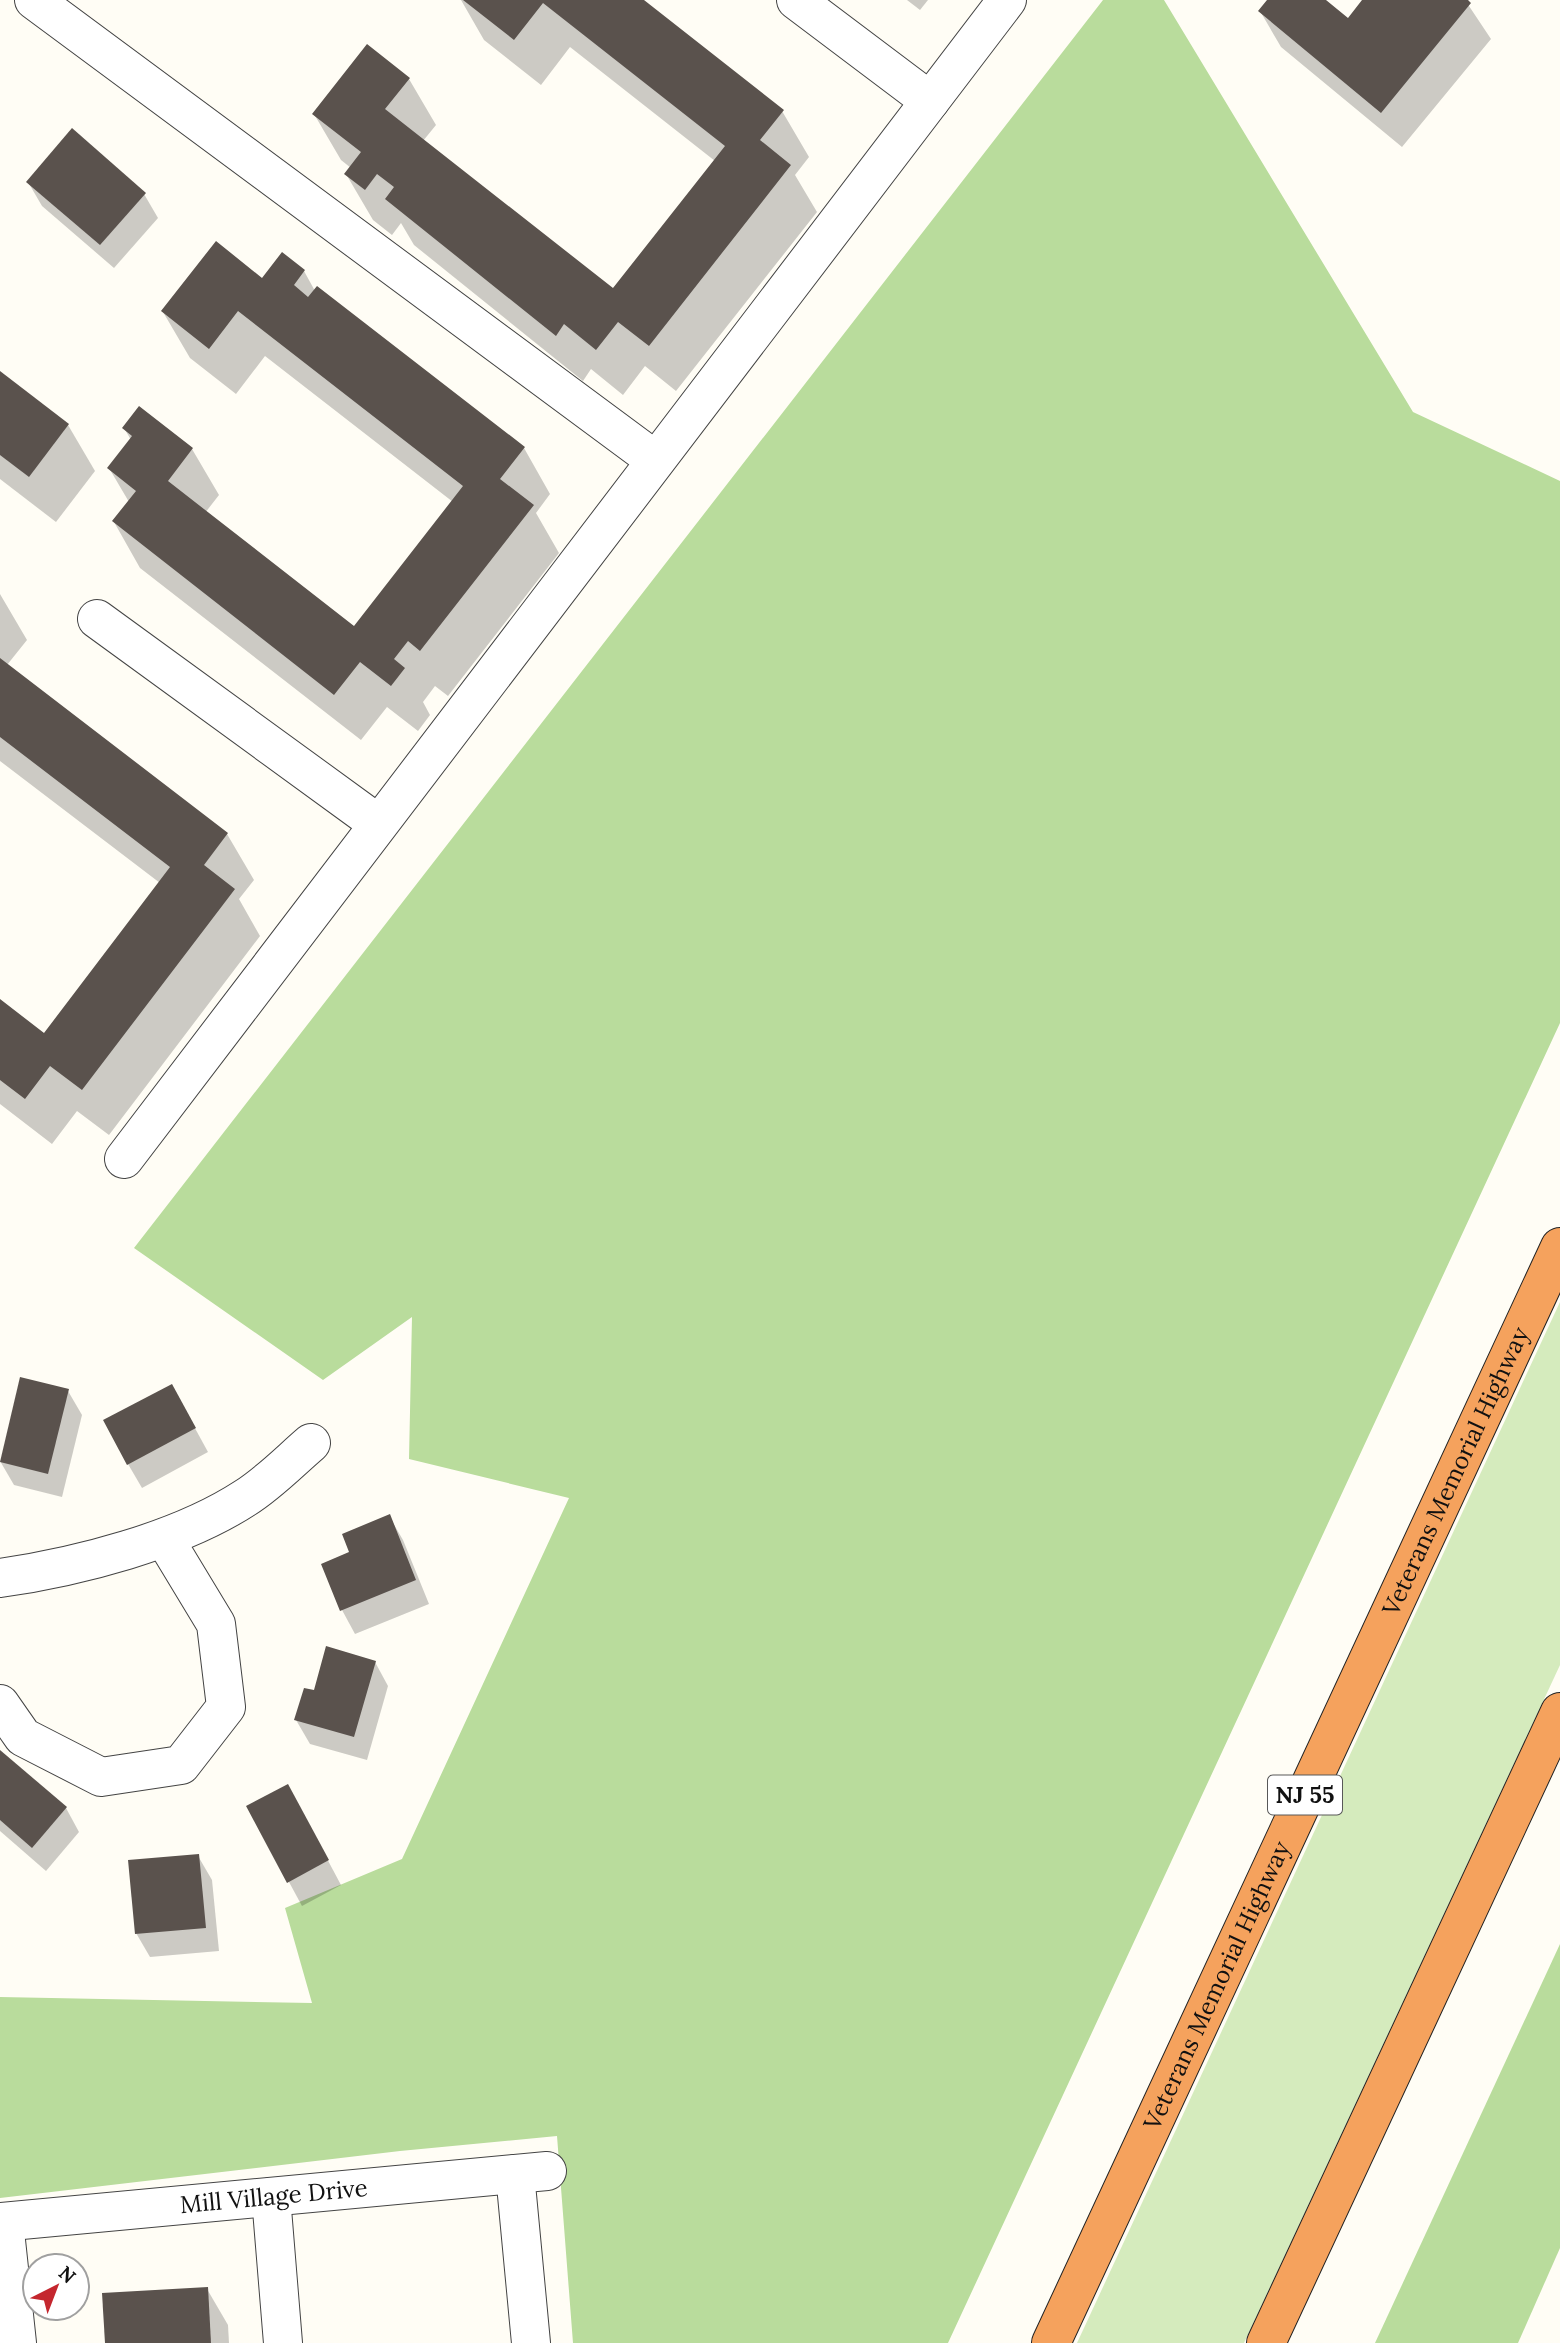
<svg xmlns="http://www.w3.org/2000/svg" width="1560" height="2343" font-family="Lora,serif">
<rect width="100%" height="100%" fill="#fffdf5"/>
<path fill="#d5ebbd" d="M1560,1302V1665L1244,2343H1077Z"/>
<g fill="#b9dc9c">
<path d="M1103,0H1164L1413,412L1560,481V1023L948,2343H573L557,2136L400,2151L0,2198V1997L312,2003L285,1908L402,1859L569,1498L409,1459L412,1317L323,1380L134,1248Z"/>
<path d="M1560,1944V2248L1518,2343H1375Z"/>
</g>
<g fill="#0003">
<path d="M461,0H641L782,111L809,157L795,175L817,212L676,391L645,366L623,395L591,369L583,381L414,245L401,223L392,235L373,220L346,174L351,168L341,160L314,114L409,79L436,125L423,141L613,291L715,161L570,47L541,85L484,40Z"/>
<path d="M907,0H928L920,10Z"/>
<path d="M1270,0H1324L1348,20L1364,0H1465L1491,39L1402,147L1281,47L1260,11Z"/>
<path d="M28,182L144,194L158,218L114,268L42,206Z"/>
<path d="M304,271L315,291L524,448L550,494L536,513L559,553L448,696L435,686L423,702L430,715L418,731L387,707L361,740L140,568L114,522L129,502L109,468L131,440L124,428L192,449L219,495L205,513L354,629L453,502L265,356L236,394L190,358L163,312L263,280Z"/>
<path d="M0,373L68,425L95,471L56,522L0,479Z"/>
<path d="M0,594L27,640L7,665L227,834L254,880L239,899L260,936L109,1135L77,1111L52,1144L0,1104V1001L44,1035L160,883L0,761Z"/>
<path d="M68,1391L82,1415L62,1497L14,1485L0,1461Z"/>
<path d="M185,1410L208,1452L142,1488L128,1464Z"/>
<path d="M389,1516L403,1540L429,1604L355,1634L342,1610L323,1565L351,1553Z"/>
<path d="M375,1662L388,1686L367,1760L310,1744L296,1720L315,1692Z"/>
<path d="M0,1752L66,1808L79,1832L46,1871L0,1831Z"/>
<path d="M301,1810L341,1885L302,1906L289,1882Z"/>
<path d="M198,1856L212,1880L219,1951L150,1957L136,1933Z"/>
<path d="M207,2289L228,2325L229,2343H107Z"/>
</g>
<g fill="#5a524d">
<path d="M463,0H644L784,110L760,140L791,165L649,346L618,322L596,350L564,324L556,336L385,199L394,187L377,174L365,190L344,174L361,152L312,114L367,44L410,78L385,109L613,288L725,146L543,3L514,40Z"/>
<path d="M1267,0H1326L1348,18L1362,0H1468L1471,3L1381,113L1258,11Z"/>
<path d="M72,128L146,193L100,245L26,182Z"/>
<path d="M216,241L262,278L282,252L305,270L294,285L308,297L317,286L525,447L500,479L534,505L420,651L408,641L394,659L405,668L391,686L360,662L334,695L112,521L136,491L107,468L132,436L122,428L139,406L193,448L168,481L354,626L463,486L238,311L209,349L161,311Z"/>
<path d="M0,371L69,424L29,477L0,455Z"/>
<path d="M0,658L228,833L204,865L235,889L82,1090L50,1066L25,1099L0,1080V999L44,1033L170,867L0,737Z"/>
<path d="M20,1377L69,1389L48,1474L0,1462Z"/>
<path d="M172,1384L196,1428L127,1465L103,1420Z"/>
<path d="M390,1514L416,1580L340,1611L321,1564L349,1552L342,1534Z"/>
<path d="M326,1646L376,1661L354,1737L294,1720L304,1688L314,1690Z"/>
<path d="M0,1750L67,1807L32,1848L0,1820Z"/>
<path d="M288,1784L329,1860L287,1883L246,1806Z"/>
<path d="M199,1854L206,1928L135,1934L128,1860Z"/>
<path d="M208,2287L211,2343H105L102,2293Z"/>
</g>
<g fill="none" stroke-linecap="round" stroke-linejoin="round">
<g stroke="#444" stroke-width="40">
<g id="minor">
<path d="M34,0L655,460"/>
<path d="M796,0L930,101"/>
<path d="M97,619L377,823"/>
<path d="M124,1159L1007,0"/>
<path d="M0,1578C77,1567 179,1541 245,1498C269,1483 290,1461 311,1443"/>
<path d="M0,1704L23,1737L101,1777L181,1765L226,1707L216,1624L164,1538"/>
<path d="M515,2174L531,2343"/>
<path d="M271,2197L283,2343"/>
<path id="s1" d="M0,2222L547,2171"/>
<path d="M4,2222L17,2343"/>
</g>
</g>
<g stroke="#222" stroke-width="40">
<g id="highway">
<path id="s2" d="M1051,2343L1560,1247"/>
<path d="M1266,2343L1560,1712"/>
</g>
</g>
<use href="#minor" stroke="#fff" stroke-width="38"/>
<use href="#highway" stroke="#f5a25d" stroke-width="38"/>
</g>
<g text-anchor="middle" stroke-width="7" stroke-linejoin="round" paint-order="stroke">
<rect fill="#fff" stroke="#585858" stroke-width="2" x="1268" y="1775.5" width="74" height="39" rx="5"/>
<g font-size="23" font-weight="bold" fill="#111">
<text x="1305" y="1803">NJ 55</text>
</g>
<g font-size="24" fill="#111" stroke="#fff">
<text dy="8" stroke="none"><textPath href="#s2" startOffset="961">Veterans Memorial Highway</textPath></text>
<text dy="8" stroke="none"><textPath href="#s2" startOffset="394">Veterans Memorial Highway</textPath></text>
<text dy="8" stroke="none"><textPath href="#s1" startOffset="275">Mill Village Drive</textPath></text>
</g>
</g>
<g transform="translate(56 2287) rotate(42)"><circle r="33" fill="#ffffff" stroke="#a0a0a0" stroke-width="2"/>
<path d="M0-5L12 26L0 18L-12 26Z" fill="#c4262e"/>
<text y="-10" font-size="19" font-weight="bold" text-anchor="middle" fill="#111111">N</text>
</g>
</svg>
